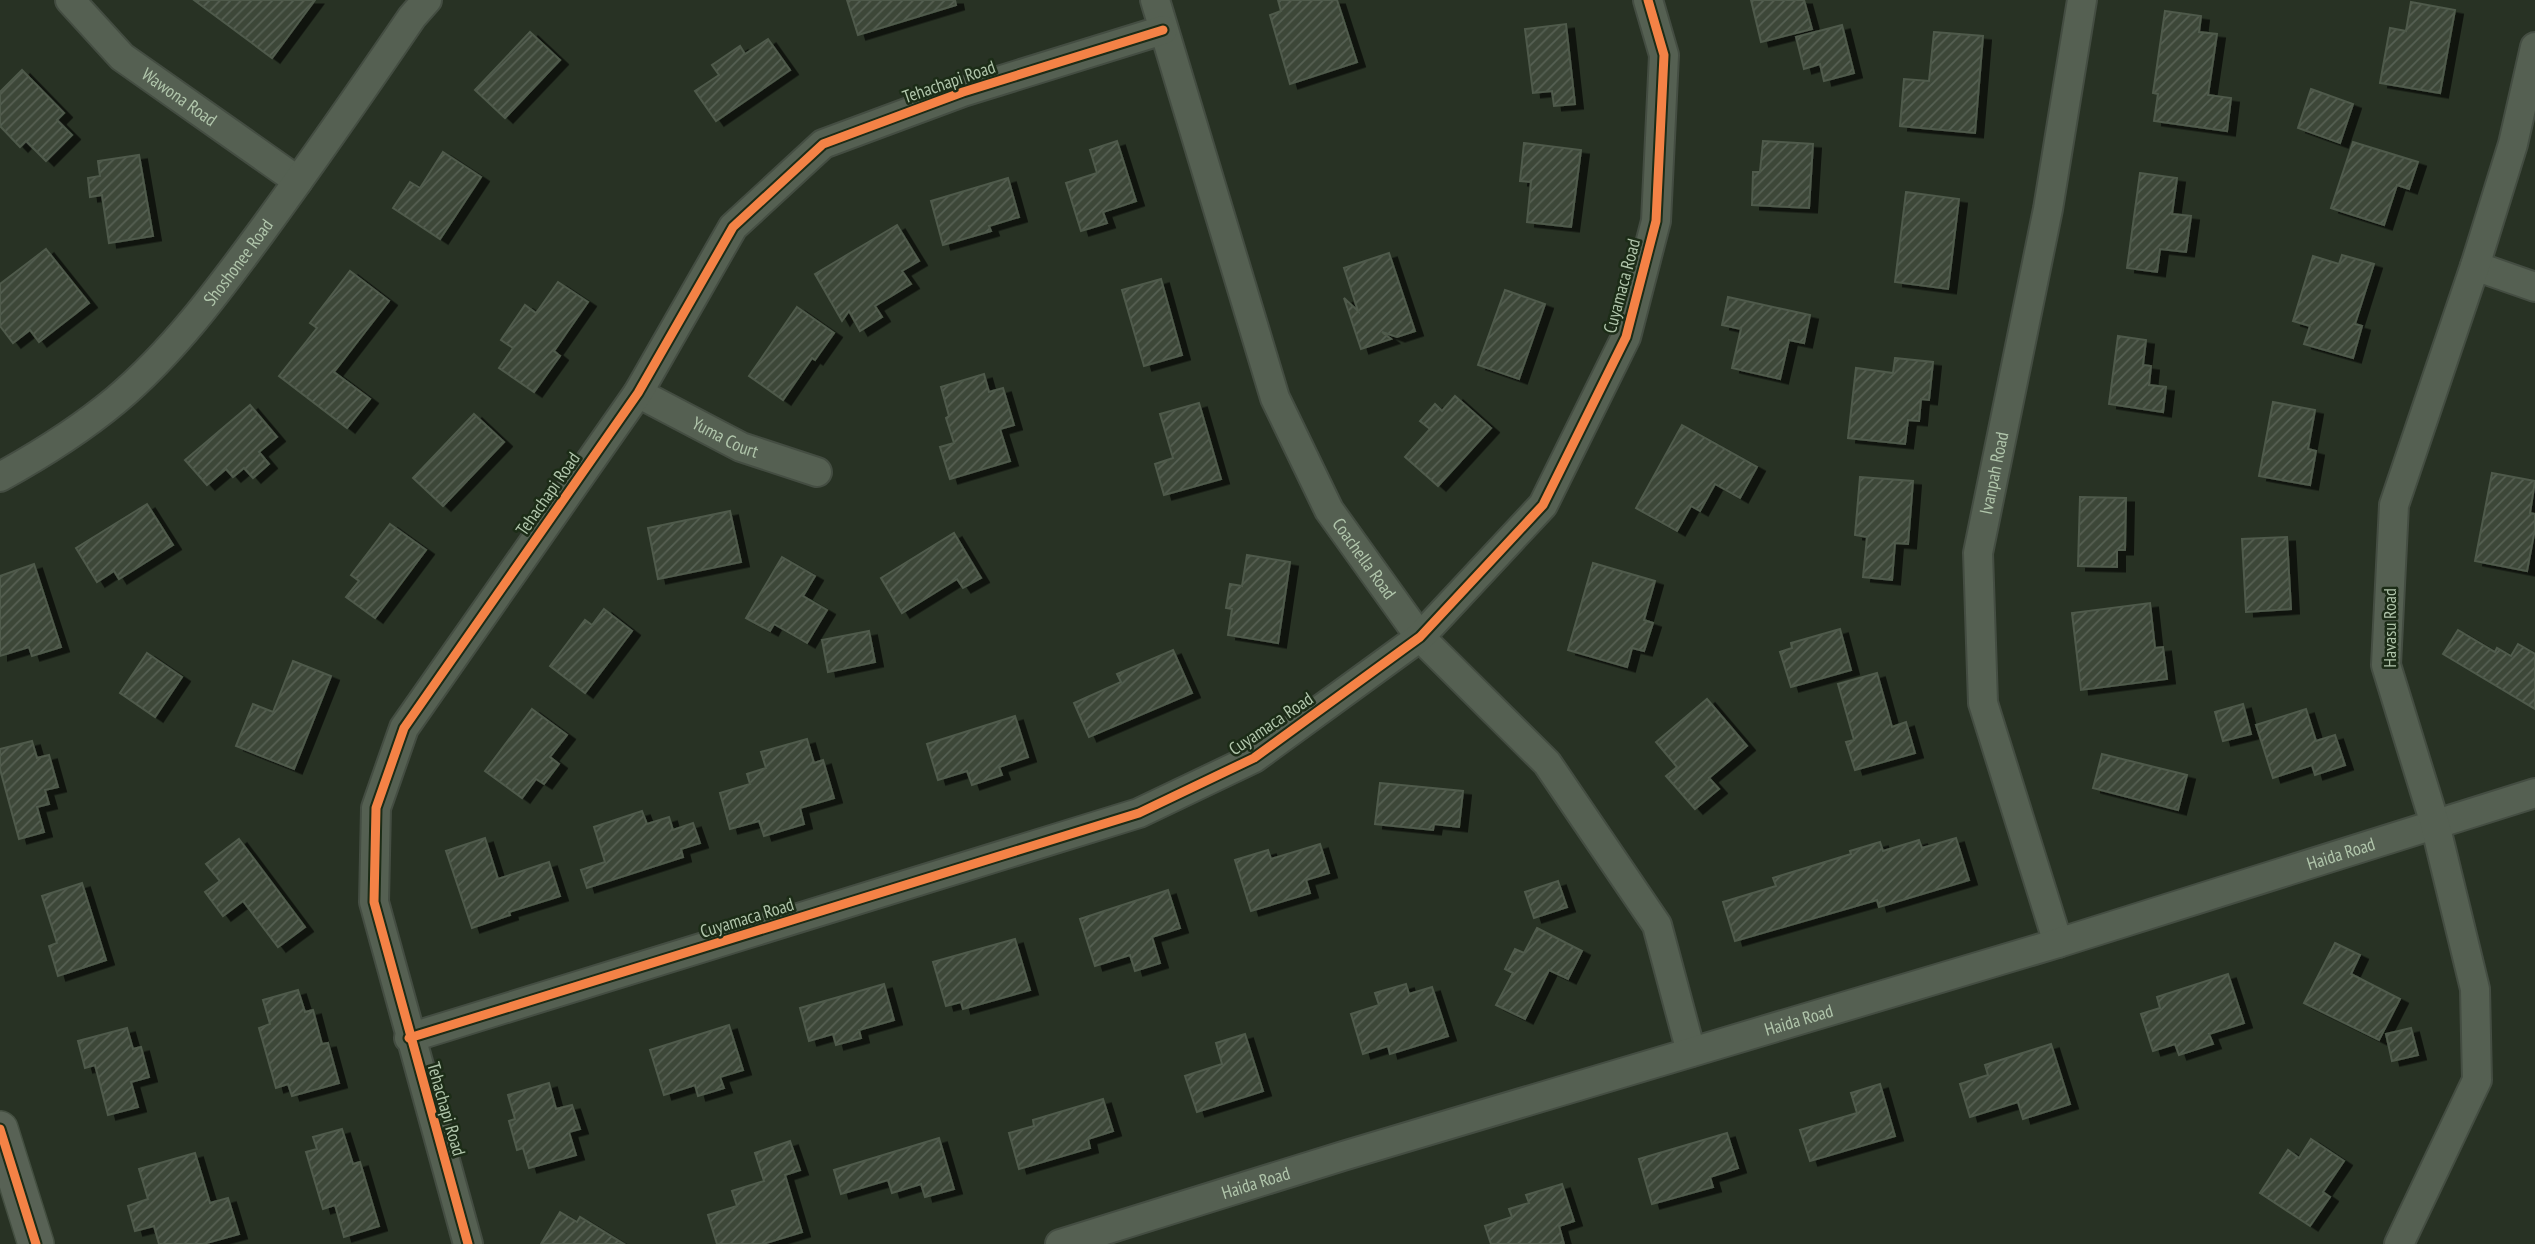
<svg xmlns="http://www.w3.org/2000/svg" width="2535" height="1244" font-family="'PT Sans Narrow',sans-serif">
<defs>
<pattern id="building-hatch" width="6" height="6" patternUnits="userSpaceOnUse" patternTransform="scale(1.75)"><rect width="6" height="6" fill="#3d4739"/><path d="M-1 1l2-2M0 6l6-6M5 7l2-2" fill="none" stroke="#566053"/></pattern>
<filter id="shadow"><feDropShadow dx="8" dy="4.5" stdDeviation="0" flood-color="#0009"/></filter>
</defs>
<rect width="100%" height="100%" fill="#283224"/>
<g fill="url(#building-hatch)" stroke="#4f5a4b" stroke-width="2" filter="url(#shadow)">
<path d="M194,0H315L272,58Z"/>
<path d="M847,0H955L956,5L858,35Z"/>
<path d="M1278,0H1337L1357,62L1290,84L1270,15L1281,11Z"/>
<path d="M1751,0H1804L1812,29L1761,42Z"/>
<path d="M2411,2L2455,10L2440,93L2380,83L2390,28L2406,31Z"/>
<path d="M2165,11L2201,16L2199,32L2217,34L2208,95L2231,98L2227,131L2154,121L2158,94L2153,93Z"/>
<path d="M1566,24L1575,104L1554,106L1552,91L1533,93L1525,29Z"/>
<path d="M1842,25L1854,73L1824,81L1820,64L1804,69L1796,37Z"/>
<path d="M530,32L560,60L505,118L475,90Z"/>
<path d="M1934,32L1983,36L1975,133L1900,126L1904,79L1929,81Z"/>
<path d="M768,39L790,70L716,121L695,91L719,75L712,65L740,46L745,54Z"/>
<path d="M22,70L64,113L57,120L72,135L46,161L26,141L20,147L0,126V92Z"/>
<path d="M2311,89L2353,104L2340,143L2298,128Z"/>
<path d="M1117,141L1136,201L1103,212L1107,223L1081,231L1066,183L1097,173L1090,150Z"/>
<path d="M1763,141L1813,144L1809,208L1752,205L1753,172H1760Z"/>
<path d="M2353,142L2418,162L2409,189L2397,185L2384,225L2331,208Z"/>
<path d="M1524,143L1581,150L1571,227L1527,222L1531,182L1520,181Z"/>
<path d="M443,152L481,177L440,239L393,208L410,182L420,188Z"/>
<path d="M139,155L153,236L109,243L102,195L90,197L88,178L100,176L98,161Z"/>
<path d="M2140,173L2177,178L2172,214L2191,216L2186,252L2160,249L2157,272L2127,268Z"/>
<path d="M1008,178L1019,217L989,226L991,231L943,245L931,201Z"/>
<path d="M1906,192L1959,199L1948,289L1895,282Z"/>
<path d="M897,225L919,261L902,271L911,284L875,306L882,317L860,331L849,311L842,321L815,274Z"/>
<path d="M46,249L89,303L39,342L30,330L13,343L0,326V284Z"/>
<path d="M1389,253L1415,331L1397,337L1382,332L1391,339L1361,349L1344,298L1358,311L1344,268Z"/>
<path d="M2342,255L2374,264L2355,324L2362,326L2353,358L2304,344L2310,326L2293,321L2313,256L2339,264Z"/>
<path d="M350,271L389,301L334,372L370,399L347,428L279,376L317,328L310,323Z"/>
<path d="M1161,279L1182,355L1144,366L1122,290Z"/>
<path d="M558,282L588,302L554,351L560,356L534,392L499,368L513,348L501,340L525,305L536,313Z"/>
<path d="M1505,290L1545,304L1519,379L1478,365Z"/>
<path d="M1728,297L1810,315L1804,343L1789,340L1780,379L1732,368L1741,329L1722,325Z"/>
<path d="M797,307L834,333L815,360L812,358L783,400L749,376Z"/>
<path d="M2118,336L2146,340L2143,365L2151,366L2149,385L2166,387L2163,412L2109,404Z"/>
<path d="M1895,358L1933,362L1929,400L1921,399L1919,421L1908,420L1905,444L1848,438L1856,368L1893,373Z"/>
<path d="M984,374L989,392L1003,388L1014,425L1000,429L1010,461L950,479L940,447L954,443L946,418L949,416L941,387Z"/>
<path d="M1455,396L1491,428L1438,486L1405,457L1430,429L1420,421L1435,404L1442,411Z"/>
<path d="M2273,402L2315,410L2308,449L2316,451L2310,485L2259,476Z"/>
<path d="M1199,403L1221,479L1164,495L1155,464L1173,458L1160,414Z"/>
<path d="M250,405L277,437L259,452L269,464L253,478L244,468L233,477L226,469L207,485L185,460Z"/>
<path d="M474,414L504,442L443,506L413,478Z"/>
<path d="M1682,425L1757,467L1740,498L1715,484L1700,511L1691,506L1677,531L1636,508Z"/>
<path d="M2492,473L2535,481L2530,513L2535,514V529L2527,571L2475,561Z"/>
<path d="M1860,477L1913,481L1908,544L1895,543L1892,580L1863,577L1867,537L1855,535Z"/>
<path d="M2080,497L2126,498L2125,550H2117V567L2078,566Z"/>
<path d="M147,504L173,545L119,579L114,571L97,582L76,548Z"/>
<path d="M730,511L741,562L658,579L648,528Z"/>
<path d="M390,524L426,550L375,618L346,597L359,581L351,575Z"/>
<path d="M954,533L981,578L963,588L957,579L902,613L881,578Z"/>
<path d="M2287,537L2291,609L2246,612L2242,539Z"/>
<path d="M1247,555L1290,562L1278,643L1228,635L1232,609L1226,608L1230,584L1242,586Z"/>
<path d="M782,557L815,576L803,596L827,610L807,643L774,624L770,631L746,618Z"/>
<path d="M1593,563L1655,581L1644,620L1653,623L1644,651L1632,648L1627,667L1568,650Z"/>
<path d="M34,564L61,647L32,656L29,647L0,656V576Z"/>
<path d="M2150,603L2155,648L2163,647L2167,679L2081,690L2072,613Z"/>
<path d="M604,609L632,631L585,693L550,666L585,620L592,625Z"/>
<path d="M1840,629L1851,670L1791,687L1780,652L1792,648L1791,643Z"/>
<path d="M2458,630L2495,652L2497,648L2511,656L2518,644L2535,654V709L2443,654Z"/>
<path d="M869,631L875,662L828,672L822,640Z"/>
<path d="M1173,650L1192,693L1089,737L1074,703L1121,682L1117,674Z"/>
<path d="M147,653L182,677L155,717L120,693Z"/>
<path d="M293,661L331,676L294,769L236,746L253,704L273,712Z"/>
<path d="M1877,673L1892,727L1906,722L1915,753L1855,770L1846,742L1854,740L1838,684Z"/>
<path d="M1707,699L1747,746L1709,778L1719,789L1695,809L1666,776L1677,767L1656,742Z"/>
<path d="M2243,704L2251,734L2223,741L2215,712Z"/>
<path d="M532,709L567,735L550,757L559,764L544,784L536,779L522,798L485,771Z"/>
<path d="M2306,709L2316,741L2335,735L2345,765L2315,775L2312,765L2273,778L2256,725Z"/>
<path d="M1015,716L1028,757L999,767L1002,775L972,785L967,771L938,780L927,744Z"/>
<path d="M807,739L814,763L823,760L834,798L800,808L804,824L764,836L759,821L730,829L720,793L750,784L747,774L766,768L761,752Z"/>
<path d="M32,741L37,758L49,755L58,787L45,790L49,804L37,807L44,832L19,839L0,769V749Z"/>
<path d="M2102,754L2187,775L2178,810L2093,788Z"/>
<path d="M1380,783L1463,791L1459,827L1434,824L1433,830L1375,824Z"/>
<path d="M642,811L647,824L669,817L673,830L693,823L700,843L681,849L683,857L587,888L581,870L605,862L594,827Z"/>
<path d="M485,838L498,879L549,862L560,896L509,912L510,915L472,928L446,851Z"/>
<path d="M1956,838L1969,880L1879,907L1877,900L1735,941L1723,902L1776,886L1773,878L1851,854L1850,851L1880,842L1883,851L1919,840L1922,848Z"/>
<path d="M239,839L305,927L278,947L243,901L223,916L205,892L220,881L206,864Z"/>
<path d="M1320,844L1329,873L1306,880L1310,893L1251,911L1235,860L1268,850L1271,859Z"/>
<path d="M1558,881L1567,907L1534,918L1525,892Z"/>
<path d="M82,883L106,960L58,976L49,946L57,943L42,896Z"/>
<path d="M1168,890L1180,928L1152,937L1160,963L1135,971L1130,955L1095,966L1080,919Z"/>
<path d="M1537,928L1582,951L1568,979L1549,970L1525,1019L1496,1005L1513,973L1505,969L1515,949L1524,953Z"/>
<path d="M1015,939L1030,990L963,1009L961,1002L946,1006L933,962Z"/>
<path d="M2335,943L2360,955L2351,974L2400,999L2379,1040L2304,1003Z"/>
<path d="M2228,974L2244,1023L2209,1034L2213,1044L2179,1055L2175,1044L2153,1051L2141,1014L2160,1008L2157,997Z"/>
<path d="M884,984L894,1020L859,1030L861,1038L836,1045L833,1034L809,1041L800,1008Z"/>
<path d="M1406,984L1409,994L1432,987L1448,1036L1390,1054L1388,1046L1363,1054L1351,1014L1379,1005L1375,993Z"/>
<path d="M298,990L305,1012L313,1010L322,1044L328,1043L339,1083L292,1096L288,1084L276,1088L259,1028L270,1024L263,1000Z"/>
<path d="M729,1025L743,1070L720,1077L724,1088L698,1096L695,1085L664,1095L650,1050Z"/>
<path d="M127,1028L133,1049L141,1047L149,1077L131,1082L138,1107L108,1115L95,1065L85,1068L78,1041Z"/>
<path d="M2411,1028L2418,1055L2392,1061L2386,1034Z"/>
<path d="M1245,1034L1263,1091L1197,1112L1185,1076L1222,1064L1216,1043Z"/>
<path d="M2051,1044L2070,1104L2023,1119L2018,1102L1970,1117L1960,1084L1988,1075L1985,1065Z"/>
<path d="M549,1083L556,1109L572,1105L580,1129L569,1132L576,1155L529,1168L523,1148L517,1150L509,1121L515,1119L508,1095Z"/>
<path d="M1880,1084L1895,1136L1810,1161L1800,1130L1857,1113L1851,1093Z"/>
<path d="M1103,1099L1113,1131L1088,1139L1090,1148L1019,1169L1009,1133L1034,1126L1033,1120Z"/>
<path d="M342,1129L353,1164L360,1162L379,1226L344,1237L335,1205L323,1209L306,1152L317,1149L313,1137Z"/>
<path d="M1727,1133L1738,1168L1710,1177L1713,1187L1652,1204L1639,1159Z"/>
<path d="M939,1138L954,1189L925,1197L921,1184L892,1193L888,1180L841,1194L834,1170Z"/>
<path d="M2311,1139L2344,1161L2323,1192L2330,1197L2310,1226L2260,1193L2288,1150L2299,1158Z"/>
<path d="M790,1141L800,1170L785,1175L802,1232L763,1244H717L708,1215L737,1206L732,1191L764,1181L755,1153Z"/>
<path d="M195,1153L210,1203L228,1198L239,1234L203,1244H159L154,1226L135,1231L128,1206L148,1199L139,1169Z"/>
<path d="M1562,1184L1574,1221L1559,1226L1564,1244H1491L1485,1226L1512,1217L1509,1209L1529,1203L1526,1195Z"/>
<path d="M560,1212L577,1222L580,1217L624,1244H541Z"/>
</g>
<g fill="none" stroke-linecap="round" stroke-linejoin="round">
<g stroke="#444d42" stroke-width="32">
<g id="minor">
<path id="s1" d="M70,0L122,57L298,181"/>
<path id="s2" d="M1155,0L1275,398L1329,510L1420,637L1547,763L1657,925L1691,1052"/>
<path d="M2475,266L2535,287"/>
<path id="s3" d="M638,393L741,447L817,472"/>
<path id="s4" d="M0,477C40,455 80,430 116,400C173,352 218,291 262,231C313,161 363,89 412,17L427,0"/>
<path id="s5" d="M2058,943L1983,703L1978,553L2048,209L2082,0"/>
<path d="M409,1038L1139,813L1254,758L1420,637L1543,505L1626,337L1656,221L1664,55L1648,0"/>
<path d="M468,1244L374,902L376,808L404,728L638,393L733,227L823,144L963,92L1163,30"/>
<path id="s6" d="M1060,1244L1343,1156L2058,943L2535,793"/>
<path d="M2399,1244L2477,1080L2475,989L2435,824L2386,665L2394,505L2475,266L2513,144L2535,47"/>
</g>
</g>
<g stroke="#444f41" stroke-width="38">
<path id="major" d="M0,1129L36,1244"/>
</g>
<use href="#minor" stroke="#556052" stroke-width="28"/>
<use href="#major" stroke="#586255" stroke-width="35"/>
<g stroke="#1c2c17" stroke-width="13">
<g id="cycleway">
<path d="M409,1038L1139,813L1254,758L1420,637L1543,505L1626,337L1656,221L1664,55L1648,0"/>
<path d="M0,1129L36,1244"/>
<path d="M468,1244L374,902L376,808L404,728L638,393L733,227L823,144L963,92L1163,30"/>
</g>
</g>
<use href="#cycleway" stroke="#f48246" stroke-width="9"/>
</g>
<g text-anchor="middle" stroke-width="5" stroke-linejoin="round" paint-order="stroke">
<g font-size="18" fill="#b0c5ab" stroke="#1c2c17">
<text transform="translate(949 82) rotate(-19)" y="6">Tehachapi Road</text>
<text dy="6" stroke="none"><textPath href="#s1" startOffset="147">Wawona Road</textPath></text>
<text dy="6" stroke="none"><textPath href="#s4" startOffset="324">Shoshonee Road</textPath></text>
<text transform="translate(1622 286) rotate(-75)" y="6">Cuyamaca Road</text>
<text dy="6" stroke="none"><textPath href="#s3" startOffset="98">Yuma Court</textPath></text>
<text dy="6" stroke="none"><textPath href="#s5" startOffset="483">Ivanpah Road</textPath></text>
<text transform="translate(548 494) rotate(-55)" y="6">Tehachapi Road</text>
<text dy="6" stroke="none"><textPath href="#s2" startOffset="600">Coachella Road</textPath></text>
<text transform="translate(2390 628) rotate(-90)" y="6">Havasu Road</text>
<text transform="translate(1271 724) rotate(-34)" y="6">Cuyamaca Road</text>
<text dy="6" stroke="none"><textPath href="#s6" startOffset="1339">Haida Road</textPath></text>
<text transform="translate(747 918) rotate(-17)" y="6">Cuyamaca Road</text>
<text dy="6" stroke="none"><textPath href="#s6" startOffset="772">Haida Road</textPath></text>
<text transform="translate(446 1109) rotate(74)" y="6">Tehachapi Road</text>
<text dy="6" stroke="none"><textPath href="#s6" startOffset="205">Haida Road</textPath></text>
</g>
</g>
</svg>
